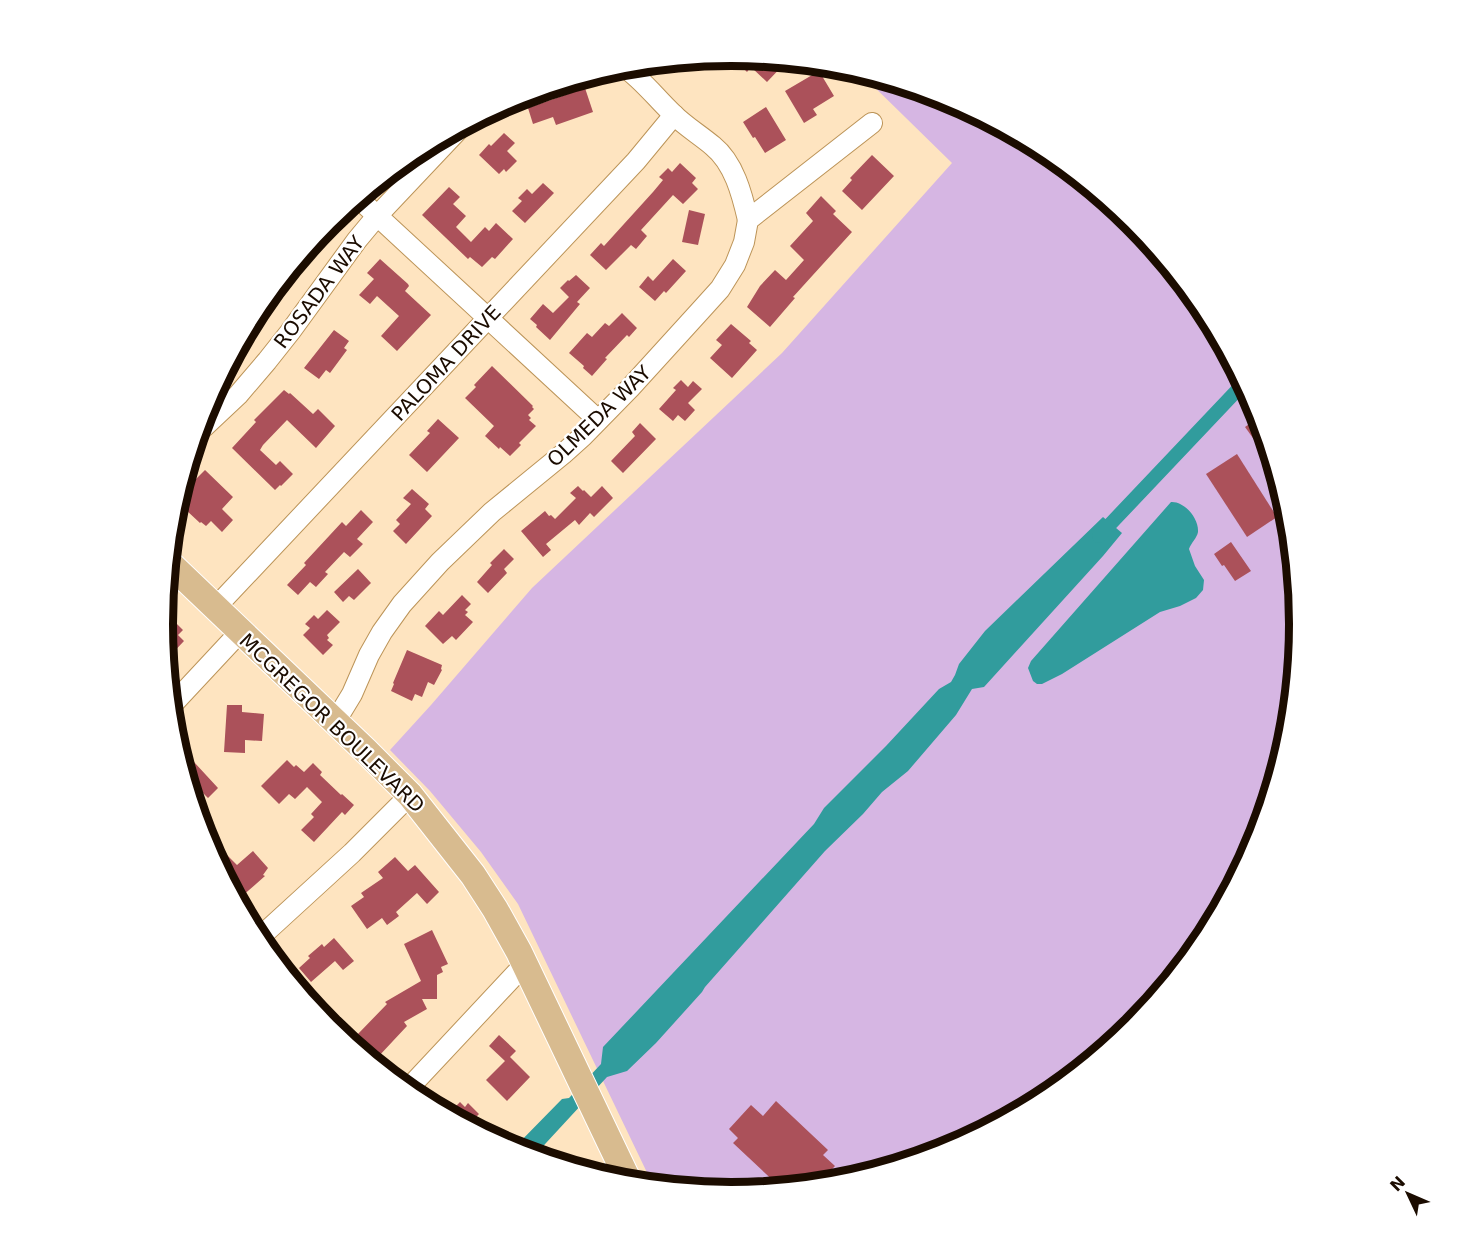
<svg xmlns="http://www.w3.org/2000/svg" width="1462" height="1248" font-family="'DejaVu Sans',sans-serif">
<rect width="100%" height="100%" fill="#fee4c0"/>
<path fill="#d6b6e3" d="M858,71L949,99L1047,151L1133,222L1204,308L1256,407L1289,513L1299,624L1289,735L1256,842L1203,940L1133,1026L1047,1097L948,1149L842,1182L731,1192L653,1185L518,904L481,852L430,791L390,750L431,705L532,588L782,353L952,163Z"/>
<g fill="#319c9d">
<path d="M1171,502C1184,501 1199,518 1198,532C1197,538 1191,543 1189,549L1195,566L1204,580L1203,590L1196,598L1180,606L1160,612L1062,674L1042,684H1037L1033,681L1028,668L1031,661Z"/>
<path d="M1103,517L1122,533L1103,556L984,687L972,689L956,715L908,771L882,792L863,814L825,851L705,987L702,992L656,1043L627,1071L607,1077L534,1156L513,1149L562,1099L569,1098L601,1064L603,1047L814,824L824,808L886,746L939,689L951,682L955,675L959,664L985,631Z"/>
</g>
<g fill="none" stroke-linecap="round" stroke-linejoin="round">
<path stroke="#319c9d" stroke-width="14" d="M1099,536L1244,383"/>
</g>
<g fill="#ab515a">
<path d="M731,56L747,57L787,61L767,82L751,67L747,72Z"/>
<path d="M819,71L834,96L813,109L817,115L804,123L785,91Z"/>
<path d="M585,88L593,112L556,125L553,117L533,124L528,108Z"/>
<path d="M766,107L786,140L765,153L755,137L753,138L743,122Z"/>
<path d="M504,133L515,143L507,151L517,161L506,172L504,169L499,174L479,155L489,144L491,146Z"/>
<path d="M872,155L894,176L862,210L842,191L852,180L850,178Z"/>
<path d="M680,163L696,178L692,183L698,189L683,204L673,195L641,230L647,236L636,249L631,245L606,270L590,255L601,243L604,246L653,192L663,180L659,177L668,168L672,172Z"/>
<path d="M543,183L554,193L525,223L512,211L522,201L518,198L527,189L532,194Z"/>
<path d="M449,187L460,197L453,204L466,216L456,227L471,242L485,227L489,231L496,223L513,239L495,259L492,257L482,267L470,257L468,259L422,215Z"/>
<path d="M821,196L836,211L833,214L852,232L793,297L795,298L770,327L747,307L760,286L775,270L786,280L804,260L790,246L813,221L806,213Z"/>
<path d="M689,210L705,214L698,245L682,242Z"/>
<path d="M380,259L408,284L409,286L405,291L431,315L397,351L381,336L399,316L377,296L370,304L359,295L374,279L367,273Z"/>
<path d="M673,259L686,271L666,293L664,291L655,301L639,287L648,276L653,281Z"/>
<path d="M576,275L590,288L577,302L580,304L550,340L536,327L537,325L530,319L543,304L553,313L569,297L560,288L568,280L569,281Z"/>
<path d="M622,313L637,328L629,337L627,335L605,358L607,359L592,376L583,368L584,366L569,353L587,333L592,337L605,323L609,326Z"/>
<path d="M731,324L751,341L749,343L757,350L732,378L710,358L722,345L716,340Z"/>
<path d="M334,330L349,341L344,348L347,350L330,373L326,370L319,379L304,368Z"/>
<path d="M492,366L533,406L532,407L534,409L528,415L531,418L529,420L536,426L519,443L521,445L510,456L500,447L499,449L485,436L494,426L465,398L476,387L474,385Z"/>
<path d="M681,380L688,387L693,381L702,389L688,403L695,410L685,421L678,415L673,421L659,409L676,390L673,388Z"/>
<path d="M284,390L289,394L290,393L313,414L318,409L335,426L316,448L287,420L263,445L260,450L276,465L280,461L293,474L281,486L280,485L275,490L232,448L256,422L254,420Z"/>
<path d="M1259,417L1266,440L1258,445L1245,427Z"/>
<path d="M438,419L459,438L427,472L409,455L430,433L427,431Z"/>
<path d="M640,423L656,439L623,473L611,461L635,436L632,432Z"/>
<path d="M1237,454L1277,517L1247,537L1206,474Z"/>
<path d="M205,470L233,497L222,509L233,520L222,532L211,521L206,526L201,522L200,523L186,510L187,509L178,499L179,496Z"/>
<path d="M578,486L583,491L584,490L591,497L602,486L613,498L594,517L590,513L579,525L575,520L546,544L551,550L543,557L521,531L545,511L549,516L551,515L555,519L576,498L570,493Z"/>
<path d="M412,489L429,504L425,509L432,516L406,544L393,531L400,524L396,520L411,504L403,498Z"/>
<path d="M361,510L373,522L357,539L363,544L350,557L344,552L325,572L328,574L316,587L310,582L298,595L287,585L306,565L304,563L342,522L346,526Z"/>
<path d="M1231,542L1251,571L1235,581L1224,565L1222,566L1214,554Z"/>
<path d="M504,549L514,559L504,569L507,573L488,593L477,582L492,565L490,563Z"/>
<path d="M358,569L371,583L354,600L349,596L343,602L334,592Z"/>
<path d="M462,595L471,604L465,610L468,612L465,615L473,622L456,640L452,636L443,644L425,626L439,611L443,615Z"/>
<path d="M327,610L340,622L327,635L329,638L327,640L333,645L323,655L303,635L310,628L305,624L314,615L318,619Z"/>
<path d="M163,620L169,626L174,621L183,630L178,635L184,641L166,660Z"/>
<path d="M407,650L442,665L441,669L442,670L434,685L428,682L422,697L415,694L412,701L391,691L394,684L393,683Z"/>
<path d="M227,705H242V712L264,714L262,741L245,740V753L224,752Z"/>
<path d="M287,760L294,767L296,765L304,772L313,763L322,772L320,775L341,795L342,794L354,805L345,815L342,812L314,842L301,830L314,817L311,814L322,802L307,787L295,799L289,794L279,804L261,786Z"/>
<path d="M194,762L218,788L208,798L199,789L192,795L184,771Z"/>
<path d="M253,851L268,868L263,875L265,876L241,897L227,881L215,860L224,852L237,865Z"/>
<path d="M395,857L408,871L415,865L439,892L427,904L417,893L396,912L399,916L387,925L382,918L367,929L351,906L364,897L361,893L383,878L378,872Z"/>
<path d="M432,930L448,964L441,967L443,972L437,975V999H422L427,1009L404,1022L407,1026L378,1057L356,1036L387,1004L385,1002L421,981L404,944Z"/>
<path d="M334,938L354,961L343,970L335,961L311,982L299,968L310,958L308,956L322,944L324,947Z"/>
<path d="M499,1035L516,1051L510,1057L530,1077L507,1101L486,1080L505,1061L489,1046Z"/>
<path d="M776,1101L828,1150L823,1155L835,1166L818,1184L781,1188L733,1143L738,1138L729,1129L751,1105L763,1116Z"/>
<path d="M460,1102L465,1107L468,1103L479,1114L468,1125L448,1114Z"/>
</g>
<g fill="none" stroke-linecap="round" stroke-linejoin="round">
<g stroke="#bc9458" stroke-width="22">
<g id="minor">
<path d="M623,66C643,80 656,98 673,114C685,126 700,135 713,146C734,163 742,194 748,220"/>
<path d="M358,198L598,420"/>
<path d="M198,431L205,426L238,395L267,361L290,332L357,240L377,216L462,126"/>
<path d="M215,608L636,161L674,115"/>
<path d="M171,706L240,632"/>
<path d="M335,722L352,694L369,655L382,632L402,604L440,562L492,512L563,454L583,436L630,388L701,310L720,289L735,265L744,242L748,220L872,123"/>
<path d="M258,939L352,853L410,795"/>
<path d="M407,1090L524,965"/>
</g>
</g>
<g stroke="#fff" stroke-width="28">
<path id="major" d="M169,563L366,751L410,795L473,875L495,909L519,952L629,1182"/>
</g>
<use href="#minor" stroke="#fff" stroke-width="20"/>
<use href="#major" stroke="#d8bb8f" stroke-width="26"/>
</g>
<g text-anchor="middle" stroke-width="4.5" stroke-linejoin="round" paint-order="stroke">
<g font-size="20" fill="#1b0c00" stroke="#fff">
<text transform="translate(319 292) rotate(-53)" y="7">ROSADA WAY</text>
<text transform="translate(446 363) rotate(-47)" y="7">PALOMA DRIVE</text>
<text transform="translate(599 416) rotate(-44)" y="7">OLMEDA WAY</text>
<text transform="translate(332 723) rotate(44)" y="7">MCGREGOR BOULEVARD</text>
</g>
</g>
<path d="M0 0H1462V1248H0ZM173 624a558 558 0 1 1 1116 0a558 558 0 1 1-1116 0Z" fill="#fff" fill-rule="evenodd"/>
<path fill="none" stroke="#1b0c00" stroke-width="8" d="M173 624a558 558 0 1 1 1116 0a558 558 0 1 1-1116 0Z"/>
<g transform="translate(1408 1194) rotate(314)" stroke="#ffffff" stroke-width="4.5" paint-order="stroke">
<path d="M0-4.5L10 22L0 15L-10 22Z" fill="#1b0c00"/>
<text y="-9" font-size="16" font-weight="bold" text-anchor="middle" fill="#1b0c00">N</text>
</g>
</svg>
